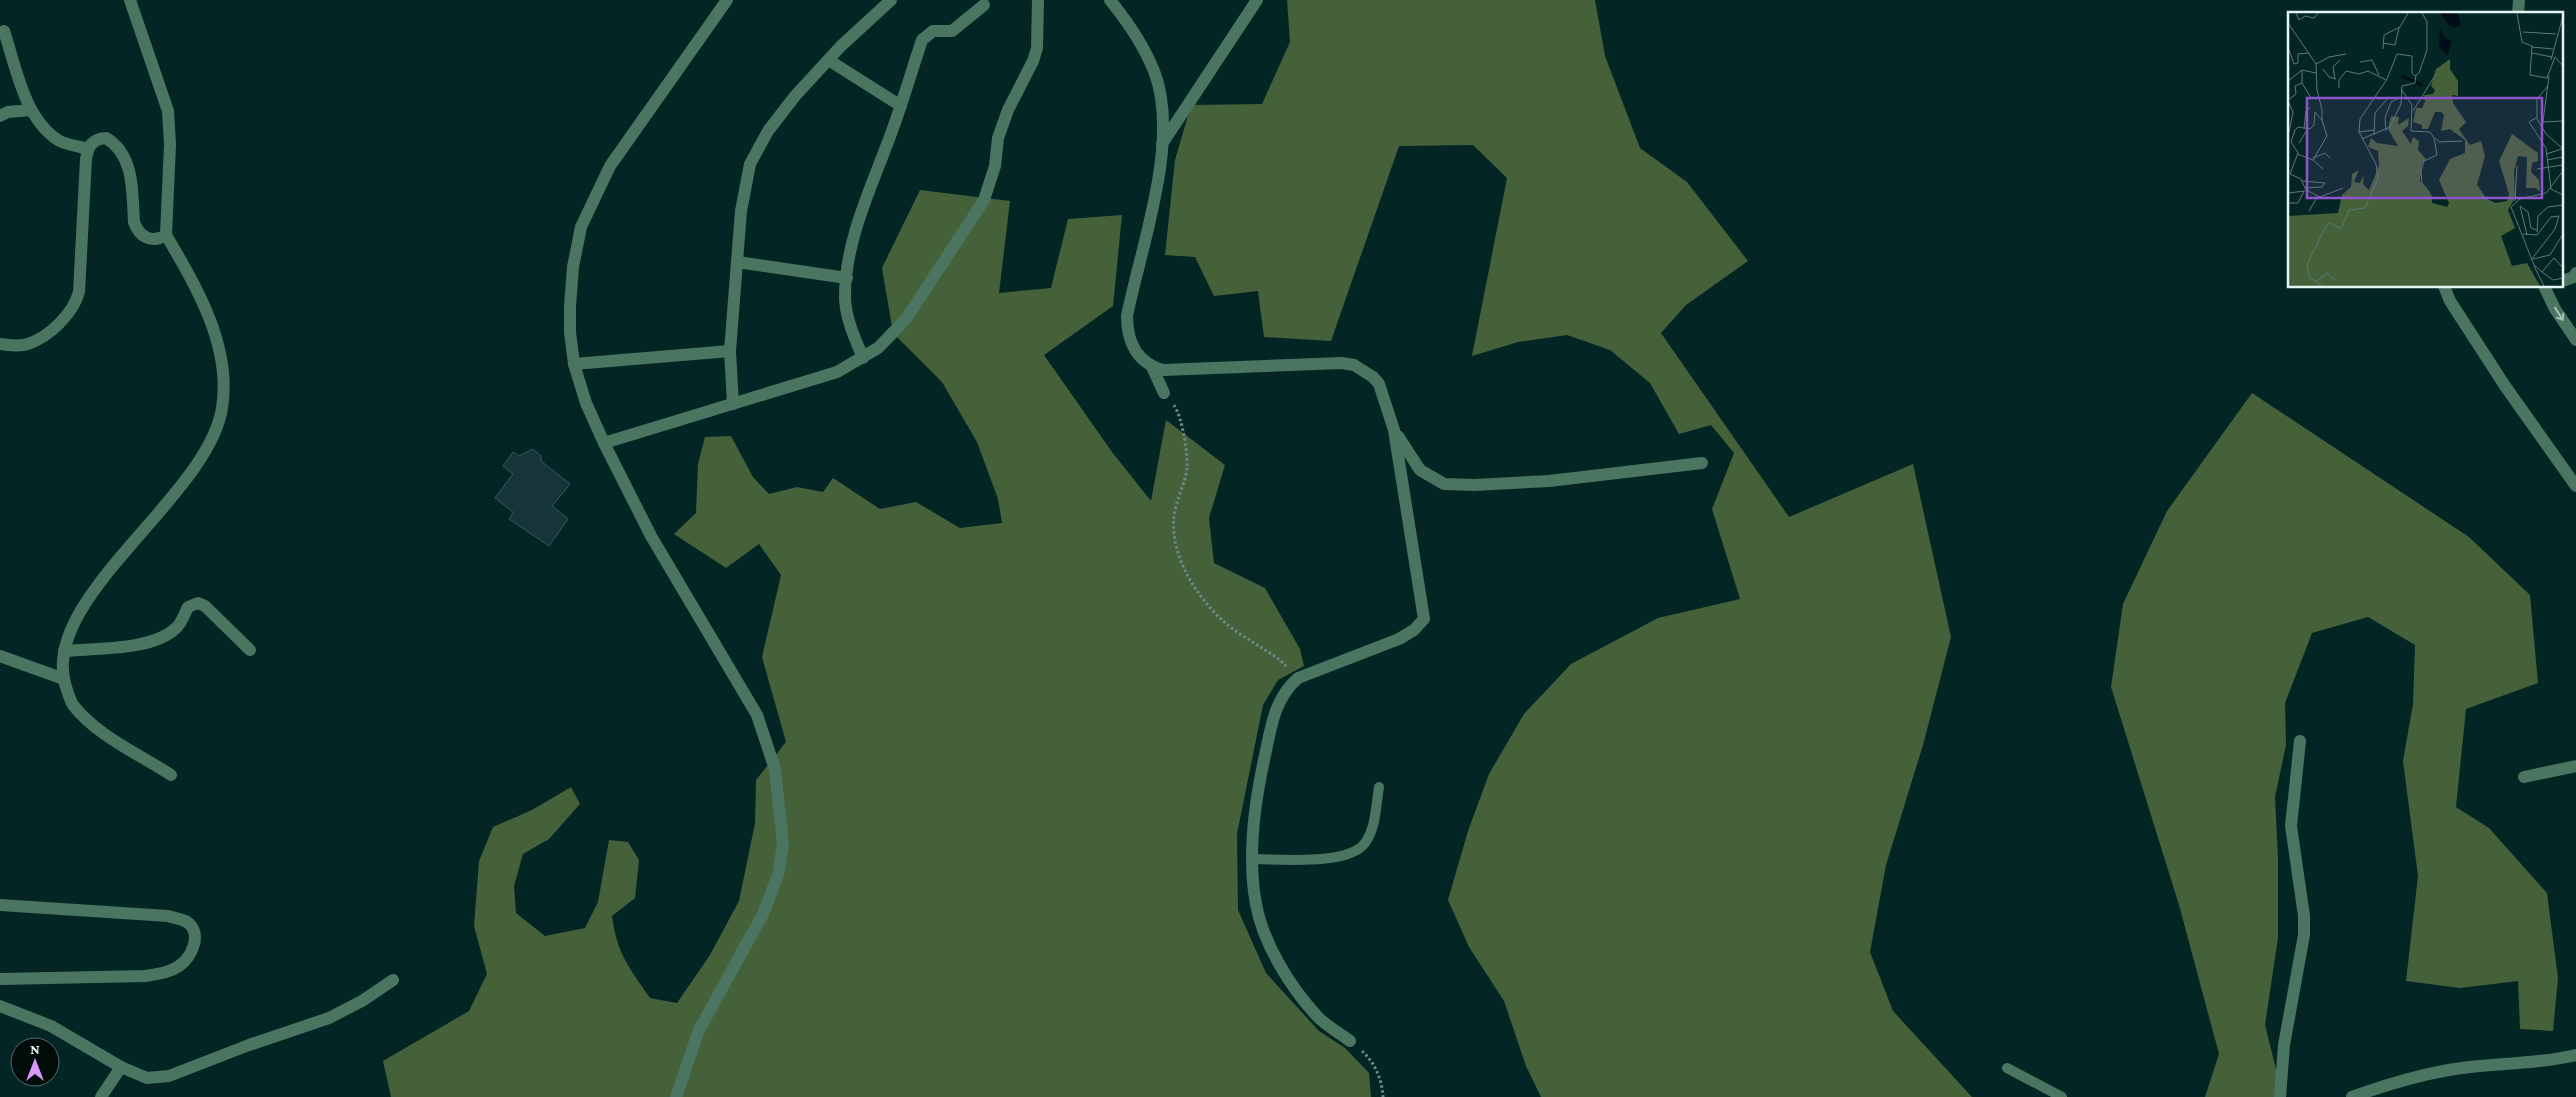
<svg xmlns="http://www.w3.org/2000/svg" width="2576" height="1097" font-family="'Crimson Pro',serif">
<rect width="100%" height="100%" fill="#032624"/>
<g fill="#44613a">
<path d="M1287,0H1595L1605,56L1640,148L1687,182L1748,261L1686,305L1661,333L1789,517L1913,464L1951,637L1923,745L1886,865L1870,952L1893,1011L1972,1097H1541L1526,1066L1504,1001L1469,947L1448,900L1468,831L1489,774L1524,714L1571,664L1658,618L1740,599L1712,509L1734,453L1711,425L1679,434L1650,383L1610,350L1567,335L1518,342L1472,356L1507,178L1473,145L1399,146L1331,341L1264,337L1258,291L1214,296L1195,257L1165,255L1175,160L1191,105L1262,104L1290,42Z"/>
<path d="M920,190L1010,201L999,293L1051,288L1068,219L1122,215L1113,306L1044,355L1112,452L1151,501L1166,420L1225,465L1209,518L1214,563L1265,588L1300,649L1304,666L1278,680L1263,705L1237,834L1238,910L1266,973L1319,1031L1345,1048L1369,1073L1371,1097H391L383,1061L469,1011L487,974L474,926L479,861L493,827L532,810L571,787L580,804L549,839L523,854L514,886L516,913L545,936L585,928L598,902L609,840L628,842L639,860L635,898L612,916C617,954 629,967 650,998L677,1003L710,955L739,901L755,823L756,780L786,742L762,657L781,575L759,544L726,568L674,534L696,513L698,464L705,437L731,436L753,477L769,494L797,487L823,492L833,478L880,509L916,502L960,528L1002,523L998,499L977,442L942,382L893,333L882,268Z"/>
<path d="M2252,393L2469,537L2530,595L2538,683L2466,709L2456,807L2489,828L2547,893L2558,978L2553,1031L2520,1029L2518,981L2460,988L2406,981L2418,876L2403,761L2413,704L2415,645L2368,617L2312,633L2285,703L2286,745L2275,797L2278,859V938L2265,1025L2283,1097H2205L2219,1054L2179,905L2111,687L2123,604L2167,511Z"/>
</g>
<path fill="#15353b" stroke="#385860" d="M533,449L541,456V461L570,484L552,506L568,519L549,546L509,519L513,512L495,498L513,474L503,466L513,452L519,456Z"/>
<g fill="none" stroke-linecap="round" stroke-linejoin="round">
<g stroke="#6e8987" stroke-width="3" stroke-dasharray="2.5 2.5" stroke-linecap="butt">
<path d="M1174,405C1182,417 1188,452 1187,468C1185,485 1176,500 1174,516C1170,554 1194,593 1220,618C1236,634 1261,646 1280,660L1287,667"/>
<path d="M1362,1051C1375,1063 1382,1079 1383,1097"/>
</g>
<g stroke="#4a7561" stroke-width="10">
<path d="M1253,859C1279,859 1348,866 1365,843C1376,828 1376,805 1379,787"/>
<path d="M2007,1068L2062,1097"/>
</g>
<g stroke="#4a7561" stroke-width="12">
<path d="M1110,0C1127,21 1144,46 1154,71C1181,140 1141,246 1127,316C1127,342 1137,363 1163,370L1341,363L1354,365L1373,377L1379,384L1394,430L1424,619L1414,630L1399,639L1298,678C1273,700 1271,729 1264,760C1254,806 1247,857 1256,904C1263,943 1290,987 1317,1016C1326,1026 1340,1033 1350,1041"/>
<path d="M2518,14L2519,0"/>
<path d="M4,31C16,67 24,118 58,140C66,145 78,146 88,149"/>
<path d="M830,61L901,106"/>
<path d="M0,116L8,112L31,110"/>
<path d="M1162,144L1257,0"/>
<path d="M166,235C196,286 232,346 222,408C208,498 37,599 66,687C68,693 70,700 73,705C97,736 139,754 171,775"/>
<path d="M737,262L847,278"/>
<path d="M2562,281L2574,277L2576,273"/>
<path d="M2444,286L2450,301L2505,386L2576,486"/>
<path d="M2544,286L2555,309L2576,340"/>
<path d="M0,344C9,345 19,347 28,344C49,337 73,314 79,292L86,159C88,146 92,139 106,138C135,155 132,193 134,222C139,237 152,244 166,235L170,144L168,111L130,0"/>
<path d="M863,358C855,338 845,318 845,296C845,239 873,184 892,131C903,101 912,70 922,40L933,31H952L984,5"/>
<path d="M574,364L730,351"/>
<path d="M1152,367L1164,393"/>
<path d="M733,404L730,351L741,211L750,164L768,131L795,96L841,46L891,0"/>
<path d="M1398,436L1420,470L1444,484L1474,485L1549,481L1702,463"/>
<path d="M604,443L837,372L878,348L906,319L984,200L995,166L998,138L1008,110L1033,61L1037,48L1038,0"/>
<path d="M64,651C96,648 154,651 177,627C182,622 185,613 188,607L198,603L205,606L250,650"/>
<path d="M0,656L64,679"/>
<path d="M2524,777L2576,766"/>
<path d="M0,905L168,916C174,918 182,919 187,922C203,933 192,957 179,966C169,973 157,974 145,976L0,979"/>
<path d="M0,1006L51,1026L121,1067L147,1078L169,1076L249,1045L329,1018L362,1001L393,980"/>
<path d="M101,1097L121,1067"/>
<path d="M676,1097L699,1030L763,914L778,875L783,844L775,769L757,715L651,536L604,443L586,403L574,364L570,332V306L573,267L581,227L610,166L727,0"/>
<path d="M2280,1097L2284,1045L2304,935V916L2291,826L2300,741"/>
<path d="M2352,1097C2388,1084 2424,1073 2462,1068C2500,1063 2539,1064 2576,1055"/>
</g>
</g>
<defs><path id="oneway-shaft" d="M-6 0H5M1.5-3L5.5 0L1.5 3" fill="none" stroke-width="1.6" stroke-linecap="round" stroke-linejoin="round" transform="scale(1.25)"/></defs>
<use stroke="#a6c2b9" href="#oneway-shaft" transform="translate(2559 314) rotate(58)"/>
<g transform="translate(2288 12)">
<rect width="275" height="275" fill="#032624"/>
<path d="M162,47V57L170,69V84L164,83L165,91L178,110L171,117L182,133L193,129L197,144L189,173L199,187L208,191L219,189L221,182L211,149L224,122L250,141V149L244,151L243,160L251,168L252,180L248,176H238L239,145L230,144L226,159L227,186L220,198L227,216L213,224L224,254L239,251L252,274H0V204L50,201L54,183L63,175L64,162L71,158L66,170L72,171L76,163L75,172L81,178L91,154L90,139L80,135L83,126L89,131L110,134L100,117L103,104L111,105L110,113L121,106L120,114L114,119L123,132L125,125L131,129L130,138L138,147L134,151L132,169L144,184V191L159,195L161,191L151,168L162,147L177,141V128L162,117L153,119L156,103L153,100H147L140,117H134V113L125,110L128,96H134L137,90L136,83L145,82L147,78L143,74L148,57Z" fill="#44613a"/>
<path d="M152,1H169L173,12L167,16L161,13ZM152,17L157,26L163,28L160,44L151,34Z" fill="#000c1a"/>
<path fill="none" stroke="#000c1a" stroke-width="2.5" d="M114,64L134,73"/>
<path fill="none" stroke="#5d7977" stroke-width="1" d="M8,1L11,8L17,4L26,6L30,1M229,1L234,30L244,34L242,63L259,66L267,45L275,54M0,11L28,52L29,78L34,98V108L27,100L26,113L22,117L10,115L7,118L3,130L10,141L2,162L13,167L18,178L32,185L55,176M235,20L268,22M95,31L107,33L111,16M0,35L6,52L10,51V42L21,41M244,35L265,37M95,37L96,23L112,15L120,1M244,41L264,45M263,48L275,4M72,50L84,48L91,63M28,52L41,45L58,42M35,57L41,65L48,67M47,67L45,55L52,48M0,69L14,58L28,61M14,71L23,86M260,74L249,87V107L258,122L275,137M51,76V68L58,59L71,62L80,59L98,68M113,77L124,93L123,119L142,120L146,126L149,143L136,149L133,159L134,171L142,181M0,88L8,82L7,74L14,71V58M0,89L5,100L1,120M125,99L148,62M248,106L241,110L258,136L263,177L275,183M34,108L39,124L25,148L35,157M255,110L274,109M16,117L18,98L22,96M254,117L261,64M98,119L97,106L103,90L109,87M71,120L86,118M86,123L87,101L100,86M147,126L151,130L174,129M74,127L102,115L113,92L114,74L127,71L128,63M11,131L19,118M9,142L25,148M258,142L274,137M25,146L37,141L42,146M259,148L275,145M249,157L275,153M275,159L258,181L232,187L223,195L246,253L254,260L266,246L275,256M14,169L37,171L34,175L17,176M0,181L17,179M227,189L229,154M1,191H10L16,179M21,199L30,184M249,220L250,204L260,195L275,193M235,222L249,223L263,205L271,204L267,217L243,248M239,223L232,194L240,200L243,216L249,218M245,247L262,243L275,222M246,254L256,274M254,260L265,268L275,266M28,270L39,261L47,268M34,274L21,265L19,252L38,214L42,211L53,217L61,198L77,196L90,166L88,152L71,120L72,107L99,67L109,42L124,44V61L127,64L131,61L139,38V10L134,1"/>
<path fill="#9054ca" fill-opacity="0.15" stroke="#9054ca" stroke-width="2.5" d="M19,86H254V186H19Z"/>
<rect width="275" height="275" fill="none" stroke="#e4f6f4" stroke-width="2.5"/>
</g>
<g transform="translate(35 1062)"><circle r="24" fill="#020c0b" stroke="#5c6a68"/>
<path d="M0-4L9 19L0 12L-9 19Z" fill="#d99af7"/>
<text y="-8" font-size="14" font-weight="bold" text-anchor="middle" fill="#e4f6f4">N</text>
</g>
</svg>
